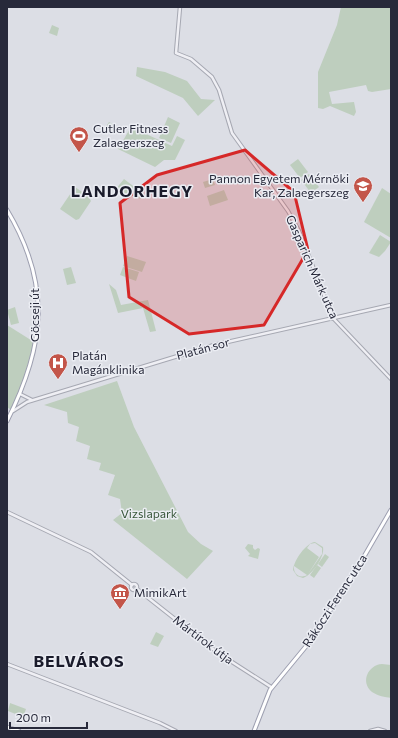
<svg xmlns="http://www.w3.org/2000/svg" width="398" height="738" font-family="Commissioner,sans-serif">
<rect width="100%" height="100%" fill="#dcdee5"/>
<g fill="#becebe" fill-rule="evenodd">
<path d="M341,7H391V89L372,92L368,91L366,85L329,92L332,104L354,102L356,112L354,116L330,106L323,109L318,108V72L337,25Z"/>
<path d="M52,25L59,28L57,36L49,33Z"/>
<path d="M137,67L165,72L187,81L201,99L215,100L198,116L183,98L136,76Z"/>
<path d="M168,117L180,123L171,143L159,138Z"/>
<path d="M109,122L116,126L112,133L105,128Z"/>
<path d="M131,127L172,146L177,136L185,140L175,160H164L155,167L118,149Z"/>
<path d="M298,159L308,172L300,178L290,165Z"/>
<path d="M309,174L319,187L311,193L301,180Z"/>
<path d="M124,179L141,192L143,196L141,199L115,190Z"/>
<path d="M213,179L215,185L205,188L203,182Z"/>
<path d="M75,187L88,196L91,201L79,219L76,220L60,209Z"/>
<path d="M382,188L391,194V238L364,222Z"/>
<path d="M224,190L228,200L210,206L207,196Z"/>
<path d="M380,235L391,242L385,251L379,257L369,253Z"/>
<path d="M127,256L146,262L142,272L123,266Z"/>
<path d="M71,267L76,283L67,285L63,269Z"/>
<path d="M123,267L139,272L136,281L120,275Z"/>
<path d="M109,284L116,290L121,305L148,300L156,331L150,332L143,308L118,313Z"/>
<path d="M15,307L19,323L11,325L7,310Z"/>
<path d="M7,325L34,342L22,385L11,410L7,407Z"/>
<path d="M117,381L134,427L188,532L201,544L213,551L187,579L113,520L122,513L120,499L108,495L115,475L99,470L101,463L87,459L90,446L76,441L79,427L68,423L67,412L44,405Z"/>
<path d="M315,542L323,547C325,557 312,575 303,578L297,576L293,570C294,560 306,543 315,542ZM315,543L322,548V554L308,574L319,557L307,548L304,552L310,544ZM294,566L307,575C300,579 293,574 294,566Z"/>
<path d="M248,544L253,545V548L255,550L258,548L260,549L258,559L248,556L250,554L245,548Z"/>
<path d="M325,554L329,557L322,567L318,564Z"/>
<path d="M317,565L321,568L314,578L310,575Z"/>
<path d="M156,632L164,636L158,647L150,644Z"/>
<path d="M382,664L391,665V698C385,697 378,696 372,692C360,682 368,665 382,664Z"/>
<path d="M10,703L26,709L23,717L8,711Z"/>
</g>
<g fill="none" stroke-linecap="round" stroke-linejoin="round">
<g stroke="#a6a8b2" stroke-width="4.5">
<g id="minor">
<path d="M180,7L176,53L191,59L212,77L219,90L232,133L288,211L299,231L333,318L391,379"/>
<path d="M20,394L32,400"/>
<path d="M13,411L27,402L214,345L391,305"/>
<path d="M7,512L91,552L132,585"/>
<circle cx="134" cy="587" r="3"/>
<path d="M137,589L218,653L271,687"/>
<path d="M7,664L160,723L176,731"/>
<path d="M370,731L378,729L385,731"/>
</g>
</g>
<g stroke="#9d9fb0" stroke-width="5">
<g id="major">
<path d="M7,210C52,285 45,346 7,421"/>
<path d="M7,727L19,731"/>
<path d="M254,731L270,690L312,639L362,560L391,510"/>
</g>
</g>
<use href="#minor" stroke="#efeff4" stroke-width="2.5"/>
<use href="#major" stroke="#fff" stroke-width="3"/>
</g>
<path fill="#d62828" fill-opacity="0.2" stroke="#d62828" stroke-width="3" stroke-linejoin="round" d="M245,150L294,192L308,250L264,325L189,334L129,297L120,203L157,175Z"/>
<defs>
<g id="stadium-pin" transform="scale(1)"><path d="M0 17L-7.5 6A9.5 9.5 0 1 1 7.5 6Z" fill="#c35549" stroke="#ebedf3"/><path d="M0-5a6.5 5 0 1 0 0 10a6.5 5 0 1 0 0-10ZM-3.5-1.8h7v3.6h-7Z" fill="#fff"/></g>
<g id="university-pin" transform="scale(1)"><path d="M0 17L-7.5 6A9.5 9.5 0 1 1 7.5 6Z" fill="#c35549" stroke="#ebedf3"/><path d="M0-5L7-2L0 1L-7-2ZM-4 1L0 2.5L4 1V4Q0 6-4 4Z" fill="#fff"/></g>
<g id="hospital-pin" transform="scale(1)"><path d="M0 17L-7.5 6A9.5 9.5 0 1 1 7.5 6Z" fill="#c35549" stroke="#ebedf3"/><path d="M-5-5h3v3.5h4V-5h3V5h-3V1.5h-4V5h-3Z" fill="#fff"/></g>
<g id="museum-pin" transform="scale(1)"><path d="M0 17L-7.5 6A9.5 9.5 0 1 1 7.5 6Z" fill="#c35549" stroke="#ebedf3"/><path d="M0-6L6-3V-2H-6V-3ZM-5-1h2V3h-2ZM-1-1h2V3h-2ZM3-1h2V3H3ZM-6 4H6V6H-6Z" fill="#fff"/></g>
</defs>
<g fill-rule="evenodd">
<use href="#stadium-pin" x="79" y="136"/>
<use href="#university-pin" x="363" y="186"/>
<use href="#hospital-pin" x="58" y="363"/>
<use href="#museum-pin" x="120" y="593"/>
</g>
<g text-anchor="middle" stroke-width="3" stroke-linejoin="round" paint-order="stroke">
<g font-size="12" fill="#27293a" stroke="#ebedf3" text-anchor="start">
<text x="93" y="133">Cutler Fitness<tspan x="93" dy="14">Zalaegerszeg</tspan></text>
<text x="349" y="183" text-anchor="end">Pannon Egyetem Mérnöki<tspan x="349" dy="14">Kar, Zalaegerszeg</tspan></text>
<text x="72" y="360">Platán<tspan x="72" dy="14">Magánklinika</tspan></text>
<text x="134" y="597">MimikArt</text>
</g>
<g font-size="12" fill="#27293a" stroke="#ebedf3">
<text transform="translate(312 267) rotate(66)" y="4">Gasparich Márk utca</text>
<text transform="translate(35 315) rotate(-90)" y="4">Göcseji út</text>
<text transform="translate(203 349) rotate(-15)" y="4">Platán sor</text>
<text transform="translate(335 601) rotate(-57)" y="4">Rákóczi Ferenc utca</text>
<text transform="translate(203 640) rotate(37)" y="4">Mártírok útja</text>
</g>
<g font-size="12" fill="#365538" stroke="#ebedf3">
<text x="149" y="518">Vizslapark</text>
</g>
<g font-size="16" font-weight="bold" letter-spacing="1" fill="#1a1b2b" stroke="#ebedf3">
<text x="132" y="197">LANDORHEGY</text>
<text x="79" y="667">BELVÁROS</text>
</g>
</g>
<rect width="398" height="738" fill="none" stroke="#27293a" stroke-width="16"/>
<path d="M10 722v6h77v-6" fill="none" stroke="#27293a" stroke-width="2"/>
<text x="16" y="722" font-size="12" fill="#27293a" stroke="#ebedf3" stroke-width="3" paint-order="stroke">200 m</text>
</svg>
